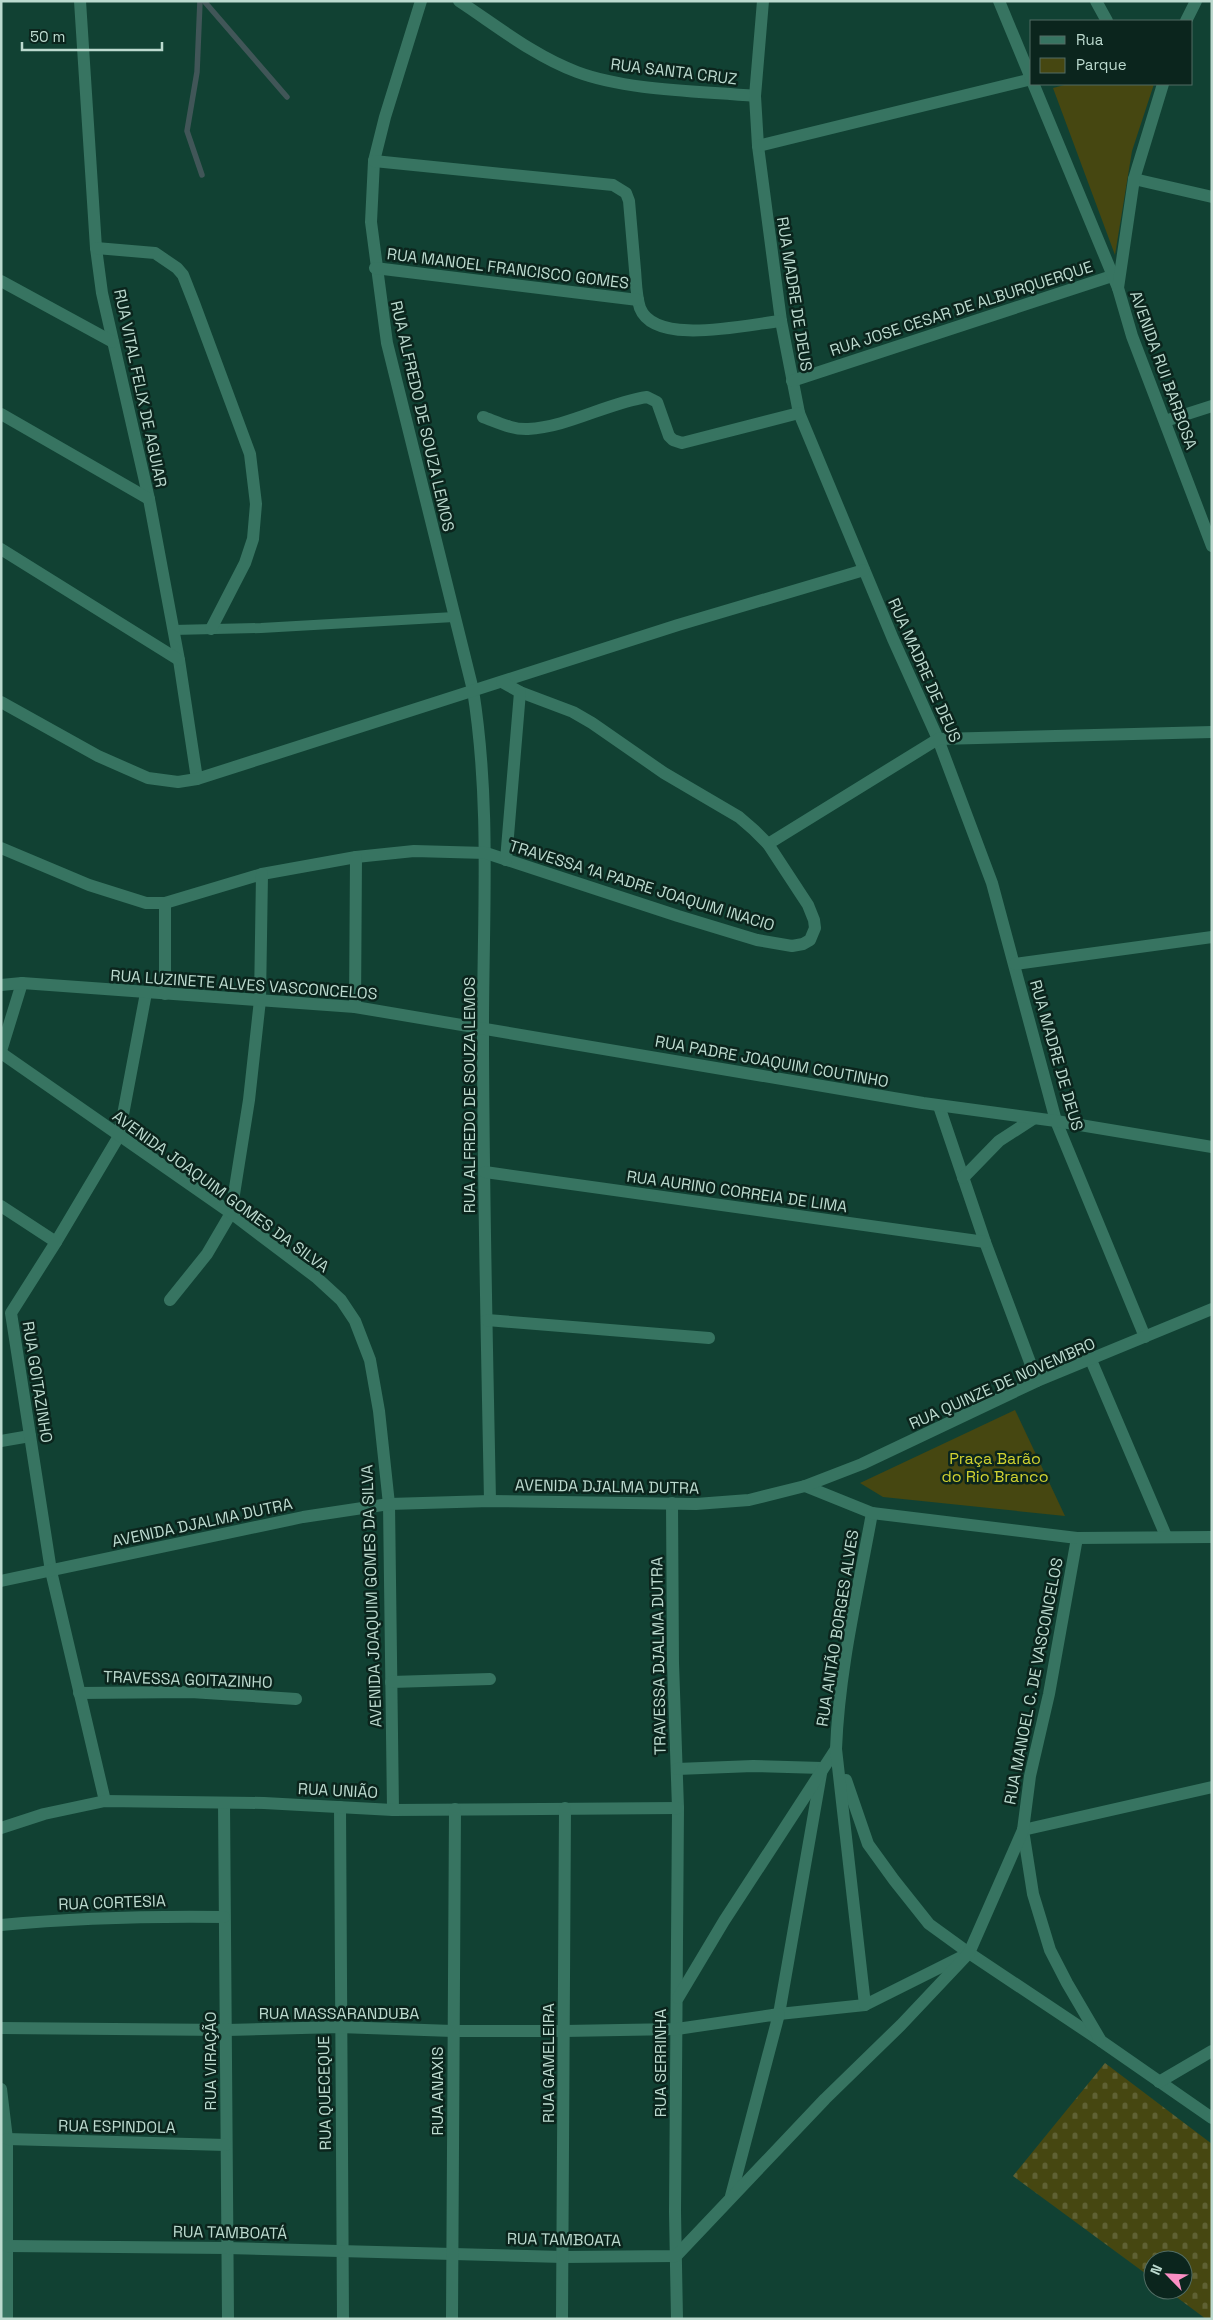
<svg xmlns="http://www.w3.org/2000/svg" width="1213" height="2320" font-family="'Space Grotesk',sans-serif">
<defs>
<pattern id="cemetery-stones" width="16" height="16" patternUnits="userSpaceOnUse" patternTransform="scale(1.25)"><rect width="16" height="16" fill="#464711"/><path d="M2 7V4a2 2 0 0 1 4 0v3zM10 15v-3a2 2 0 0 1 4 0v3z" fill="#5f6133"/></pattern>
</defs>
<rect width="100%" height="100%" fill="#114133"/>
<g fill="#464711">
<path d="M1068,84H1154L1132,151L1115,255L1053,88Z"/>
<path d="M1015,1410L1065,1516L883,1497L860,1483Z"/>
</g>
<path fill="url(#cemetery-stones)" d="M1105,2063L1212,2144V2319H1206L1167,2290H1183V2260H1153V2279L1013,2176Z"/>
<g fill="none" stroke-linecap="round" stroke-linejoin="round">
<g stroke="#415658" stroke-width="5.5">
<path d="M200,1L197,72L187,131L202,175"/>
<path d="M204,1L287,97"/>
</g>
<path stroke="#377461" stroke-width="10" d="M173,630L261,628L454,617"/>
<g stroke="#377461" stroke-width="12">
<path d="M80,1L96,248L102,293L149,499L179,660L197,779"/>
<path d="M421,1L385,117L374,161L371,222L387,343L473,690C491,803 483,914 483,1028C483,1185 487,1343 490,1501"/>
<path d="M459,1C497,26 534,56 577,72C628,91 700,91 755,96"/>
<path d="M763,1L755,96L758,146L781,321L799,413L893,639L938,739L992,883L1056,1121L1145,1337"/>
<path d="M1096,1L1107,21"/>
<path d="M758,146L1032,79"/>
<path d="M374,161L613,185L626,193L629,201C631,224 633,247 635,270C636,282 636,296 640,308C655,347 748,324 781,321"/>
<path d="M1134,179L1212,197"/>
<path d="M96,248L155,253L177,268L183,275L194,303L250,454L256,504L253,539L245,563L211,629"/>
<path d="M375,268L638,300"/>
<path d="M1,281L113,342"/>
<path d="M792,381L1112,276"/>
<path d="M1,414L149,499"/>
<path d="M483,417C497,422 513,430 528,429C568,427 607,403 647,397L657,402L669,436L673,440L682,443L799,413"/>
<path d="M1165,421L1212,406"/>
<path d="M1,549L179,660"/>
<path d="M1,702L98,756L148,778L178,782L197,779L678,625L864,570"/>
<path d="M768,844L938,739L1212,732"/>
<path d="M1,848L89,885L146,903H165L262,874L356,857L414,851L486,853L678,916L757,940L792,946L803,944L810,940L815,928L814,920L808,905L768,844L754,830L739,817L664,773L592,723L573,712L520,692L502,682"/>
<path d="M506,860L520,692"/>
<path d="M1015,964L1212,937"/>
<path d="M165,994V903"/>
<path d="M355,1007L356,857"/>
<path d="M1,1051L22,983"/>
<path d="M939,1106L985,1242L1037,1381"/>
<path d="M485,1172L985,1242"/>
<path d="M963,1178L999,1141L1033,1119"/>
<path d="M1,1206L56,1242"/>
<path d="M170,1300L207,1254L231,1213L249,1100L260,1000L262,874"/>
<path d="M487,1320L709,1338"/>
<path d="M1091,1360L1166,1536"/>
<path d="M1,1441L30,1436"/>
<path d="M672,1503L673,1663L678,1808L675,2212L677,2319"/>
<path d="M389,1504L393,1810"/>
<path d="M391,1682L490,1679"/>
<path d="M79,1693L191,1692L296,1699"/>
<path d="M677,1769L753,1766L822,1768L779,2014L865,2005L961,1957"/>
<path d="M846,1780L868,1844L894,1880L929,1924L969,1953L1101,2041"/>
<path d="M105,1801L51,1571L11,1313L56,1242L119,1136L146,993"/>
<path d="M224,1803L228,2319"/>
<path d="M340,1807L343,2319"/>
<path d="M1,1828L44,1814L105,1801L264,1803L393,1810L678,1808"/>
<path d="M1023,1830L1033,1894L1050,1950L1067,1983L1101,2041L1212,2118"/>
<path d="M1023,1830L1212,1787"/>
<path d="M1,1925C76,1918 149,1916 224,1917"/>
<path d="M678,1998L724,1921L836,1749"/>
<path d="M865,2005L836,1749C839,1669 858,1591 872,1513"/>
<path d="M1,2028L227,2030L339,2027L453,2031H564L677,2029L779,2014L731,2196"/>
<path d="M1159,2082L1212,2051"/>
<path d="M1,2089L7,2139V2319"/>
<path d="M7,2139L226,2145"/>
<path d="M7,2246L227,2248L563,2257L676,2256L825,2099L901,2025L969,1953L1023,1830L1030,1776L1049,1694L1077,1538"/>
<path d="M452,2319L455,1809"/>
<path d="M562,2319L565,1808"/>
</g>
<g stroke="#377461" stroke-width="12">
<path d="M999,1L1118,288"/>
<path d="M1,985L22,983L355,1007L923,1103L1056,1121L1212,1147"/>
<path d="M1,1053L231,1213L317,1278L341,1300L355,1321L370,1360L379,1411L389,1504"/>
<path d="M805,1486L872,1513L1077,1538L1212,1537"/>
<path d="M1,1581L303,1517L389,1504L490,1501L696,1504L749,1500L805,1486L862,1464L1037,1381L1212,1309"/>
</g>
<g stroke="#377461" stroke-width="12">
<path d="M1186,21L1196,1"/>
<path d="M1163,84L1134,179L1118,288L1132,336L1212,546"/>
</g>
</g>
<g text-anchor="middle" stroke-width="5" stroke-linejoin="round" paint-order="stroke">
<g font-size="16" fill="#bcdacf" stroke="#0b251d">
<text transform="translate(674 71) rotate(7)" y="6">RUA SANTA CRUZ</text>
<text transform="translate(508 268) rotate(7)" y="6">RUA MANOEL FRANCISCO GOMES</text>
<text transform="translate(795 294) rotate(81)" y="6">RUA MADRE DE DEUS</text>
<text transform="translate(961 308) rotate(-18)" y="6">RUA JOSE CESAR DE ALBURQUERQUE</text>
<text transform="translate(1164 370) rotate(70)" y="6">AVENIDA RUI BARBOSA</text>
<text transform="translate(141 388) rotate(78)" y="6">RUA VITAL FELIX DE AGUIAR</text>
<text transform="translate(423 416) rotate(77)" y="6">RUA ALFREDO DE SOUZA LEMOS</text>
<text transform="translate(925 670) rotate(66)" y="6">RUA MADRE DE DEUS</text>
<text transform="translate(642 885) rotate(17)" y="6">TRAVESSA 1A PADRE JOAQUIM INACIO</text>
<text transform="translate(244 984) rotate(4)" y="6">RUA LUZINETE ALVES VASCONCELOS</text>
<text transform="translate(1057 1055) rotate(74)" y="6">RUA MADRE DE DEUS</text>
<text transform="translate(772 1061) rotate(10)" y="6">RUA PADRE JOAQUIM COUTINHO</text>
<text transform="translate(469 1095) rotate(-90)" y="6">RUA ALFREDO DE SOUZA LEMOS</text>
<text transform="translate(221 1191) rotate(36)" y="6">AVENIDA JOAQUIM GOMES DA SILVA</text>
<text transform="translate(737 1191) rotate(8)" y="6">RUA AURINO CORREIA DE LIMA</text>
<text transform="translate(38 1382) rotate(81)" y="6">RUA GOITAZINHO</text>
<text transform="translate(1002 1383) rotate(-24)" y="6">RUA QUINZE DE NOVEMBRO</text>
<text transform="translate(607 1486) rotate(1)" y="6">AVENIDA DJALMA DUTRA</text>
<text transform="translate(202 1522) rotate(-12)" y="6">AVENIDA DJALMA DUTRA</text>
<text transform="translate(371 1596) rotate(-92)" y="6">AVENIDA JOAQUIM GOMES DA SILVA</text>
<text transform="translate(837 1628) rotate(-81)" y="6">RUA ANTÃO BORGES ALVES</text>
<text transform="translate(658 1656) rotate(-91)" y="6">TRAVESSA DJALMA DUTRA</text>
<text transform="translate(188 1679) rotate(2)" y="6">TRAVESSA GOITAZINHO</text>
<text transform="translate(1033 1681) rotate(-79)" y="6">RUA MANOEL C. DE VASCONCELOS</text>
<text transform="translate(338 1790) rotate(3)" y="6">RUA UNIÃO</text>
<text transform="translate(112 1902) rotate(-2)" y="6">RUA CORTESIA</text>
<text x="339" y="2019">RUA MASSARANDUBA</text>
<text transform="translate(210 2061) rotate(-90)" y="6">RUA VIRAÇÃO</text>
<text transform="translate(548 2063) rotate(-90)" y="6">RUA GAMELEIRA</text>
<text transform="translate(660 2063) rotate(-90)" y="6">RUA SERRINHA</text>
<text transform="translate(437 2091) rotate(-90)" y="6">RUA ANAXIS</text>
<text transform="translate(324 2093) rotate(-91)" y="6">RUA QUECEQUE</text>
<text transform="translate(117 2126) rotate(1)" y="6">RUA ESPINDOLA</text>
<text transform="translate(230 2232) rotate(1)" y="6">RUA TAMBOATÁ</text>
<text transform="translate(564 2239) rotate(1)" y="6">RUA TAMBOATA</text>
</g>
<g font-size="16" fill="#d1d231" stroke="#0b251d">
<text x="995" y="1464">Praça Barão<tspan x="995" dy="18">do Rio Branco</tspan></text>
</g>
</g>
<rect width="1213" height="2320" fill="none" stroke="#bcdacf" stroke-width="5"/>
<rect x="1030" y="20" width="162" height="65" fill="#0b251d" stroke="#526d64"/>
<rect x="1040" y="36" width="25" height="8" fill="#377461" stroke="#526d64"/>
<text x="1076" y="45" font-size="15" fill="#bcdacf">Rua</text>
<rect x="1040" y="58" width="25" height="15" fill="#464711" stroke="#526d64"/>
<text x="1076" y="70" font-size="15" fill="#bcdacf">Parque</text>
<g transform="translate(1168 2275) rotate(294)"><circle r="24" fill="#0b251d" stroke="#526d64"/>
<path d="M0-4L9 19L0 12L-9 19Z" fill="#fb8fc4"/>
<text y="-8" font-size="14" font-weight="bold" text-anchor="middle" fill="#bcdacf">N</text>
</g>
<path d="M22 42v8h140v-8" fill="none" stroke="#bcdacf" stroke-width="2.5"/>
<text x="30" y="42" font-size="15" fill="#bcdacf" stroke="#0b251d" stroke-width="4" paint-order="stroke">50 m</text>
</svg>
